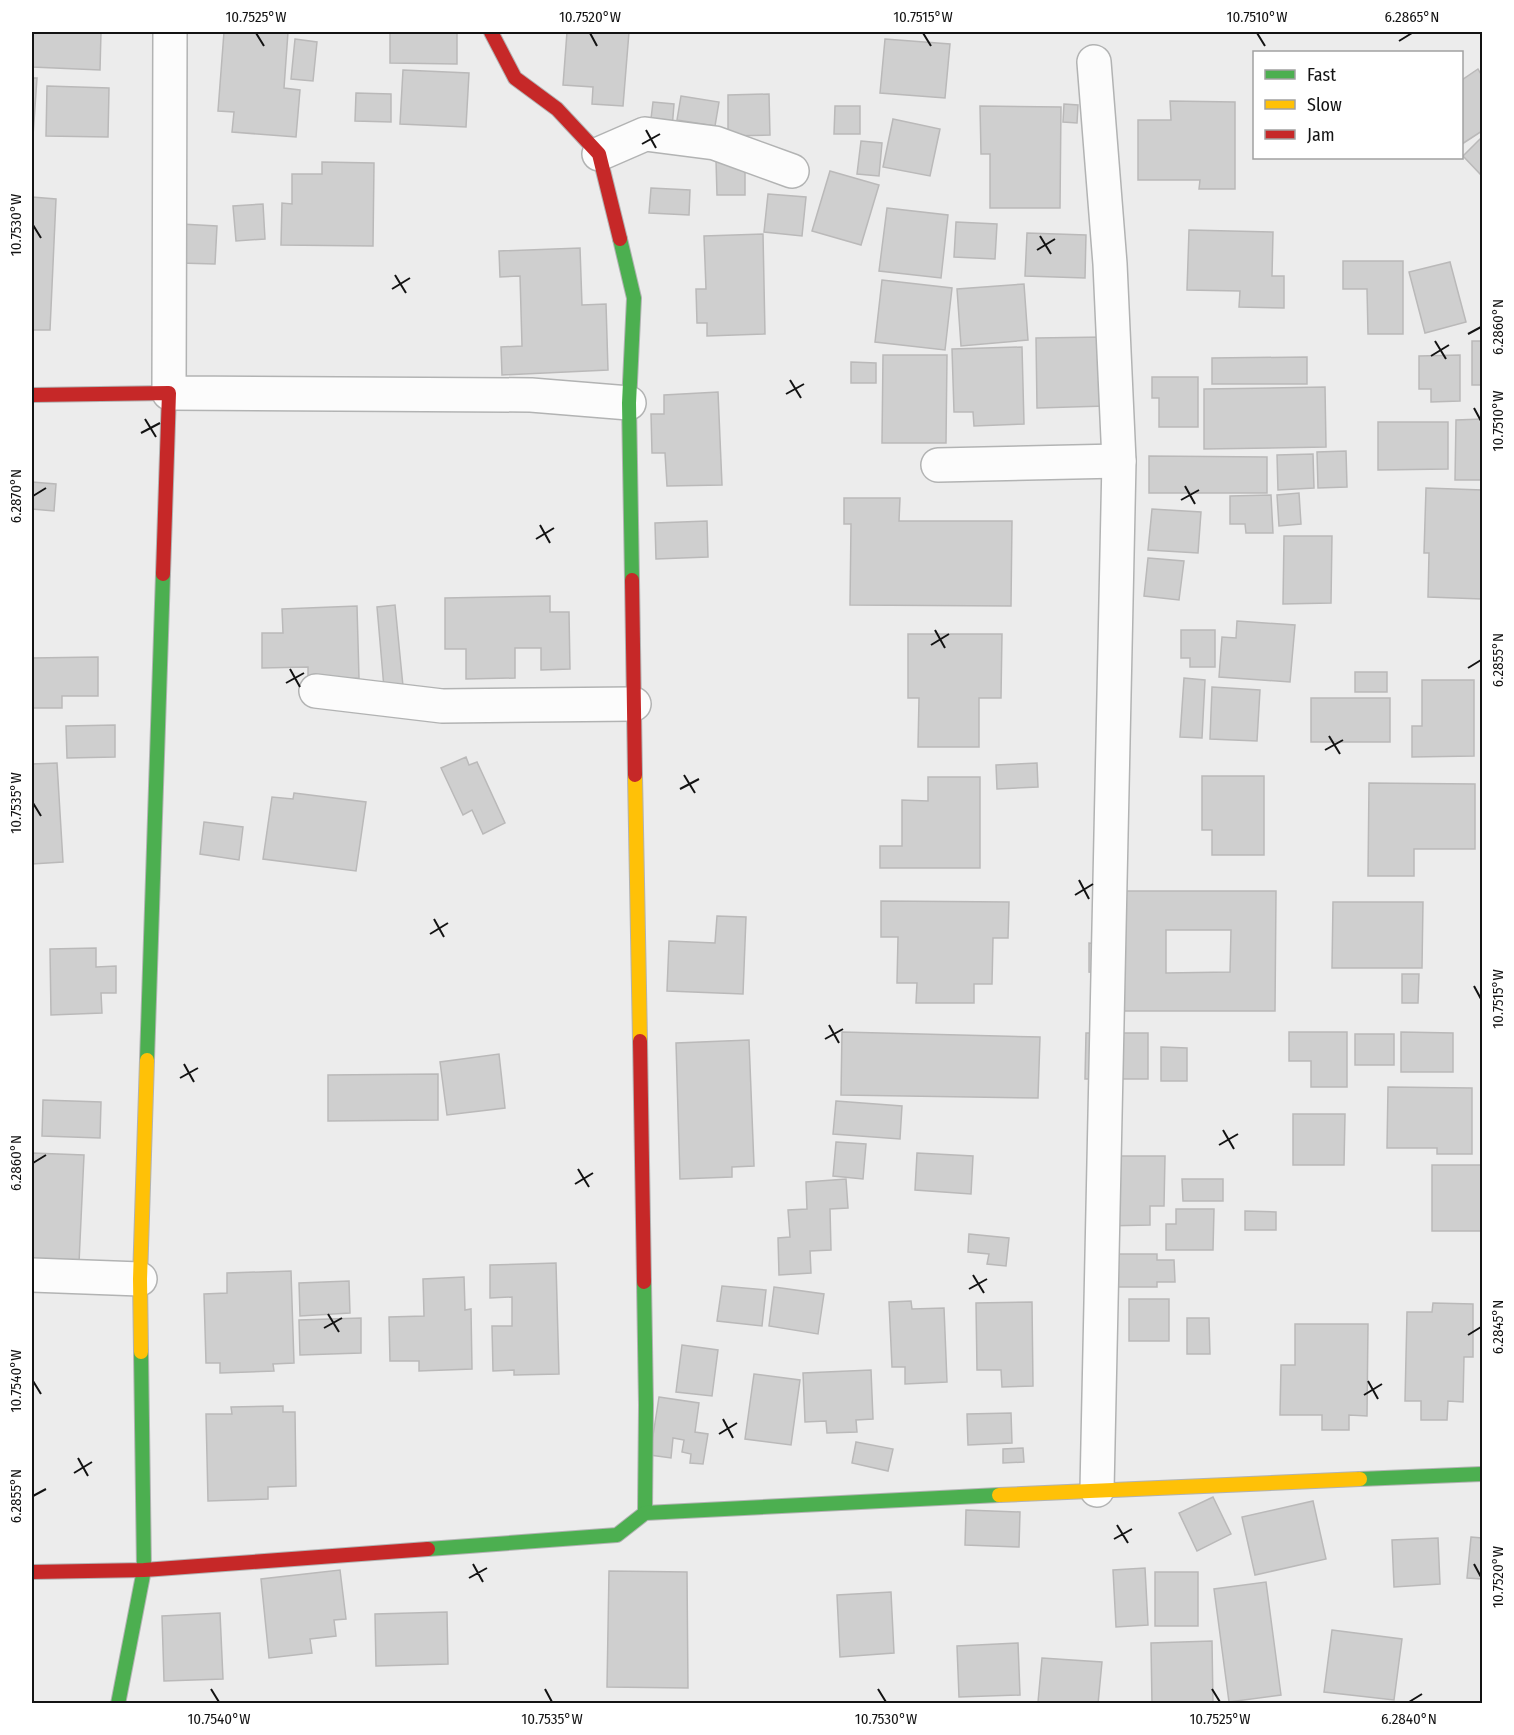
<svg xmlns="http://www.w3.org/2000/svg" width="1514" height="1735" font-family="'Fira Sans Condensed',sans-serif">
<rect width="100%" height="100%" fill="#ececec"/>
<g fill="#cfcfcf" stroke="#bab9b9" stroke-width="1.5" fill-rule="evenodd">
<path d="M32,32H101L100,70L32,67Z"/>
<path d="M224,32H288L284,88L300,90L296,137L232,132L234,112L218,111Z"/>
<path d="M390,32H457V64L390,63Z"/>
<path d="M567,32H629L623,106L592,104L593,87L563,85Z"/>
<path d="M295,39L317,42L313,81L291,79Z"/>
<path d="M885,39L950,44L945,98L880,93Z"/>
<path d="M1478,69L1482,76V131L1462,144V80Z"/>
<path d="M403,70L469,73L466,127L400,124Z"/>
<path d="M32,78H37L33,136H32Z"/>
<path d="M47,86L109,88L108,137L46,136Z"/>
<path d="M356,93L391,94V122L355,121Z"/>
<path d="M769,94L770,135L728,136V95Z"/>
<path d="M681,96L719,102L715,126L677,120Z"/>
<path d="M1170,101L1235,102V189H1199L1200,180H1138V120H1171Z"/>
<path d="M653,102L674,104L672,129L650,127Z"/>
<path d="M1064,104L1078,105L1077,123L1063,122Z"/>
<path d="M835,106H860V134H834Z"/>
<path d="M980,106L1061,107L1060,208H990V154H981Z"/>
<path d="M893,119L940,129L930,176L883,167Z"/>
<path d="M1482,137V176L1463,156Z"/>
<path d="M861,141L882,143L879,176L857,174Z"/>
<path d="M745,159V195H717L716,160Z"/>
<path d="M322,162L374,163L373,246L281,245L282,203L292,204V174H322Z"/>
<path d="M830,171L879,185L861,245L812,231Z"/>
<path d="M651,188L690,190L689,215L649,213Z"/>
<path d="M768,194L806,197L802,236L764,232Z"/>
<path d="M32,197L56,199L50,330H32Z"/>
<path d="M263,204L265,239L236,241L233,206Z"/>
<path d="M887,208L948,215L941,278L879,271Z"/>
<path d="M956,222L997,224L995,259L954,257Z"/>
<path d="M181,224L217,226L215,264L179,263Z"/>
<path d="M1189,230L1273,232L1272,276H1284V308L1239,307L1240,291L1187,290Z"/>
<path d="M1027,233L1086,235L1085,278L1025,276Z"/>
<path d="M763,234L765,334L707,336V323H697L696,289H706L704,236Z"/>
<path d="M580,248L582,305L606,304L608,370L502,375L501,347L522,346L520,276L500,277L499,251Z"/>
<path d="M1343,261H1403V334H1368L1367,289H1343Z"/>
<path d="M1450,262L1466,322L1425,333L1409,272Z"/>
<path d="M882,280L952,288L945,350L875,342Z"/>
<path d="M1024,284L1028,340L961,346L957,289Z"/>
<path d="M1105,337L1106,406L1037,408L1036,338Z"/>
<rect x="1472" y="341" width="10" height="44"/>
<path d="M1022,347L1024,424L974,426L973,412H954L952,349Z"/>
<path d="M883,355H947L946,443H882Z"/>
<path d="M1460,355V401L1431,402V389H1419V356Z"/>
<path d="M1307,357V384H1212V358Z"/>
<path d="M851,362L876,363V383H851Z"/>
<path d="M1152,377H1198V427H1159V398H1152Z"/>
<path d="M1325,387L1326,447L1204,449V389Z"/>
<path d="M718,392L722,485L667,486L665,453H652L651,414H664V395Z"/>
<path d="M1482,419V480H1455L1456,420Z"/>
<path d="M1378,422H1448V469L1378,470Z"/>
<path d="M1346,451L1347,487L1318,488L1317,452Z"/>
<path d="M1313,454L1314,488L1278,490L1277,455Z"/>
<path d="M1149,456L1267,457V493H1149Z"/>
<path d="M32,482L56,484L54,511L32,509Z"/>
<path d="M1426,488L1482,490V599L1428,597L1429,553H1424Z"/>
<path d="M1299,493L1301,524L1279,526L1277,495Z"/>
<path d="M1271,495L1273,533H1246L1245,524H1230V496Z"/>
<path d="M844,498H900L899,521H1012L1011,606L850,605L851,524H844Z"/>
<path d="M1152,509L1201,512L1198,553L1148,550Z"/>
<path d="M707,521L708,557L656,559L655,523Z"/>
<path d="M1284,536H1332L1331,603L1283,604Z"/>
<path d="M1148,558L1184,561L1179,600L1144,596Z"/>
<path d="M550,596V612H569L570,669L541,670V648H515V678L466,679V649H445V598Z"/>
<path d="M395,605L403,686L384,688L377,607Z"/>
<path d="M357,606L359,678L308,680V667L262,668V633H283L282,609Z"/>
<path d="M1237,621L1295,625L1290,682L1219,677L1222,637L1236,638Z"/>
<path d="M1181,630H1215V667H1190V658H1181Z"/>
<path d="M908,634H1002L1001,698H979V747H918L919,698H908Z"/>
<path d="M98,657V696H62V708H32V658Z"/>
<rect x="1355" y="672" width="32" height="20"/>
<path d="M1184,678L1205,680L1202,738L1180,737Z"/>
<path d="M1422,680H1474V756L1412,757V726H1422Z"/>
<path d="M1212,687L1260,690L1257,741L1210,739Z"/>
<rect x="1311" y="698" width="79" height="44"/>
<path d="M115,725V757L67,758L66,726Z"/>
<path d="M466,757L469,765L477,762L505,823L483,834L472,810L463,815L441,768Z"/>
<path d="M57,763L63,862L32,864V764Z"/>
<path d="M1037,763L1038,787L997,789L996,765Z"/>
<path d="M1202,776H1264V855H1212V830H1202Z"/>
<path d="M928,777H980V868H880V846H902V800L928,801Z"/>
<path d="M1369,783L1475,784V849H1414V876H1368Z"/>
<path d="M294,793L366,802L356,871L263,859L272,797L293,799Z"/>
<path d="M204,822L243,827L239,860L200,854Z"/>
<path d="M1101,891H1276L1275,1011H1098V973L1089,972V943L1100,944ZM1166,930H1231L1230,972L1166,973Z"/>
<path d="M881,901L1009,902L1008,938H993L992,984H974V1003H916L917,983H897L898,937H881Z"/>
<path d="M1333,902H1423L1422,968H1332Z"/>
<path d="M717,916L746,917L743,994L667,991L669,941L715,943Z"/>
<path d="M96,948V967L116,966V993H101L102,1013L51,1015L50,949Z"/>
<path d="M1402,974H1419L1418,1003H1402Z"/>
<path d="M842,1032L1040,1037L1038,1098L841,1095Z"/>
<path d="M1289,1032H1347V1087H1311V1061H1289Z"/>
<path d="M1401,1032L1453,1033V1072H1401Z"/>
<path d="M1086,1033H1148V1079H1085Z"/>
<rect x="1355" y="1034" width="39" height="31"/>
<path d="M749,1040L754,1166L732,1167V1177L680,1179L676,1043Z"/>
<path d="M1161,1047L1187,1048V1081H1161Z"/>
<path d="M499,1054L505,1108L447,1115L440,1062Z"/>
<path d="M438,1074V1120L328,1121V1075Z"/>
<path d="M1388,1087L1472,1088V1154H1437V1148H1387Z"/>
<path d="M43,1100L101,1102L100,1138L42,1136Z"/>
<path d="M836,1101L902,1106L900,1139L833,1134Z"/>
<path d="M1293,1114H1345L1344,1165H1293Z"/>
<path d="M836,1142L866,1144L863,1179L833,1176Z"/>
<path d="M32,1153L84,1155L79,1263L32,1262Z"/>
<path d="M917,1153L973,1156L971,1194L915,1190Z"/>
<path d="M1103,1156H1165L1164,1206H1150V1225L1103,1226Z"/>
<rect x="1432" y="1165" width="50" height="66"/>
<path d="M846,1179L848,1208L830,1209L831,1250L810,1251L811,1273L779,1275L778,1238L790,1237L788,1210L807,1209L806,1182Z"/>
<path d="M1182,1179H1223V1201H1183Z"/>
<path d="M1176,1209H1214L1213,1250H1166V1224H1176Z"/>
<path d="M1245,1211L1276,1212V1230H1245Z"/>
<path d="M969,1234L1009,1238L1006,1266L987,1264L989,1254L968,1252Z"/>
<path d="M1090,1254H1157V1260H1174L1175,1282H1157V1287H1090Z"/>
<path d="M556,1263L559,1374L514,1375V1370L493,1371L492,1326H512V1297L490,1298V1265Z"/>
<path d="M291,1271L294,1363L273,1364L274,1371L220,1373V1363H206L204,1294L227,1293V1273Z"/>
<path d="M464,1277L465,1310L471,1309L472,1369L419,1371V1361H390L389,1317L424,1316L423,1279Z"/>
<path d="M349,1281L350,1313L300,1316L299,1283Z"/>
<path d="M722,1286L766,1290L762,1326L717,1321Z"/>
<path d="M774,1287L824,1294L818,1334L769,1326Z"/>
<rect x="1129" y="1299" width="40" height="42"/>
<path d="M911,1301L912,1309L944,1308L947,1382L905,1384V1367H892L889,1302Z"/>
<path d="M1032,1302L1033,1386L1002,1387L1001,1370H977L976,1303Z"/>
<path d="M1433,1303L1473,1304V1357H1464L1463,1402L1448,1401L1447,1420H1421V1401H1405L1407,1312H1432Z"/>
<path d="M361,1318V1353L300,1355L299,1320Z"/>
<path d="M1187,1318H1209L1210,1354H1187Z"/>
<path d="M1295,1324H1368L1367,1416L1349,1415V1430H1322V1415H1280L1281,1365H1295Z"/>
<path d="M682,1345L718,1350L712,1396L676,1392Z"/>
<path d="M871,1370L873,1419L856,1420L857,1432L827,1433L826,1421L805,1422L803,1373Z"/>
<path d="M754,1374L800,1380L791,1445L745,1439Z"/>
<path d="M659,1397L699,1403L695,1432L708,1434L703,1464L690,1463L691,1454L682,1452L684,1440L673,1438L671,1458L650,1455Z"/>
<path d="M283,1406V1412H295L296,1486L268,1487V1499L208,1501L206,1414H232L231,1407Z"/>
<path d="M1011,1413L1012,1443L968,1445L967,1414Z"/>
<path d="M856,1442L893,1449L888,1471L852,1463Z"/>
<path d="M1023,1448L1024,1462L1003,1463V1449Z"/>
<path d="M1213,1497L1231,1534L1197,1551L1179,1513Z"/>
<path d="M1313,1501L1326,1559L1255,1575L1242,1517Z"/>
<path d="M966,1510L1020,1512L1019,1547L965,1545Z"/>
<path d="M1471,1537L1482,1538V1579L1467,1578Z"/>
<path d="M1438,1538L1440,1584L1394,1587L1392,1540Z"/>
<path d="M1145,1568L1148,1625L1116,1627L1113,1570Z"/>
<path d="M340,1570L346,1619L334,1620L336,1636L310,1639L312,1653L269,1658L261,1579Z"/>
<path d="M609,1571L687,1572L688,1688L607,1687Z"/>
<rect x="1155" y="1572" width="43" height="54"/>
<path d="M1266,1582L1281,1695L1229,1702L1214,1589Z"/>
<path d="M891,1592L894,1653L840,1657L837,1595Z"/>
<path d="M447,1612L448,1664L376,1666L375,1614Z"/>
<path d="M220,1613L223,1679L164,1681L162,1616Z"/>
<path d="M1332,1630L1402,1639L1394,1700L1324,1692Z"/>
<path d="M1212,1641L1213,1704H1152L1151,1643Z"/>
<path d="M1018,1643L1020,1695L959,1697L957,1646Z"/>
<path d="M1042,1658L1102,1662L1098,1704L1038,1702Z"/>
</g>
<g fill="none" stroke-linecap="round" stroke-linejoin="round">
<g stroke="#b2b3b3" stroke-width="36">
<g id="street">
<path d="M170,32L169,393L531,395L629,403"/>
<path d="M1094,62L1110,264L1119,461L1097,1490"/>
<path d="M599,154L645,134L715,143L792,171"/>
<path d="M938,465L1119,461"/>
<path d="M316,691L442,706L634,704"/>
<path d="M32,1275L140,1279"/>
</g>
</g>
<g stroke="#b2b3b3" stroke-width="16">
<g id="fast">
<path d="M620,239L634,298L629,403L632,580"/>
<path d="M147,1060L163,574"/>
<path d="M644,1282L646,1405L645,1513"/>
<path d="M1360,1479L1482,1474"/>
<path d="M428,1549L617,1535L645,1513L999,1495"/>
<path d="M118,1704L144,1570L141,1352"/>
</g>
</g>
<g stroke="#b2b3b3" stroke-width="16">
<g id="slow">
<path d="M635,775L640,1041"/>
<path d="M141,1352L140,1279L147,1060"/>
<path d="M999,1495L1360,1479"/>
</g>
</g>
<g stroke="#b2b3b3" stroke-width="16">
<g id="jam">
<path d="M491,32L515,78L557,109L599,154L620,239"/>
<path d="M32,395L169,393L163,574"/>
<path d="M632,580L635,775"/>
<path d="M640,1041L644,1282"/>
<path d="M32,1572L144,1570L428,1549"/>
</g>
</g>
<use href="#street" stroke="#fcfcfc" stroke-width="33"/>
<use href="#fast" stroke="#4caf50" stroke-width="14"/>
<use href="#slow" stroke="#ffc107" stroke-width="14"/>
<use href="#jam" stroke="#c62828" stroke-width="14"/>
</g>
<path fill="none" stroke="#131313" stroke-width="2" d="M256,33L264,46M590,33L597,46M923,33L931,46M1257,33L1265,46M1399,41L1412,33M646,130L656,148M642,144L660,134M33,225L41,238M1040,236L1051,254M1037,250L1055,239M395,275L406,293M392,289L410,278M1468,334L1481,327M1435,341L1446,359M1431,356L1449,345M790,380L801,398M786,394L804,384M1474,408L1481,421M145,419L156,437M141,433L160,423M1185,486L1195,504M33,496L46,488M1181,500L1199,490M540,525L550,543M536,539L554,528M935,630L945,648M931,645L949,634M1468,668L1481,660M290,669L300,687M286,683L304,673M1329,736L1340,754M1325,750L1343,740M684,775L695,793M680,789L699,779M33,803L41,816M1079,880L1089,899M1075,895L1093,884M434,919L444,937M430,934L448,923M1474,986L1481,999M829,1025L839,1043M825,1039L843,1029M184,1064L194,1082M180,1078L198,1068M1223,1130L1234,1149M1219,1145L1238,1134M33,1163L46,1155M578,1169L589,1187M575,1184L593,1173M973,1275L984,1293M969,1289L987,1279M328,1314L339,1332M324,1328L342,1318M1468,1335L1481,1327M33,1381L41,1394M1368,1381L1378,1399M1364,1395L1382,1384M723,1419L733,1438M719,1434L737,1423M78,1458L88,1476M74,1473L92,1462M33,1496L46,1489M1117,1525L1128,1543M1114,1539L1132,1529M473,1564L483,1582M1474,1564L1481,1577M469,1578L487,1568M211,1689L219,1702M545,1689L552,1702M878,1689L886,1702M1212,1689L1220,1702M1409,1702L1422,1694"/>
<rect width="1514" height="1735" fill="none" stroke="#ffffff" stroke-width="66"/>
<rect x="1253" y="51" width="210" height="108" fill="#ffffff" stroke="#a1a1a1" stroke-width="1.5"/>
<rect x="1265" y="70" width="30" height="9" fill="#4caf50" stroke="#a1a1a1" stroke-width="1.5"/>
<text x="1307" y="81" font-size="18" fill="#131313">Fast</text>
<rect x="1265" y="100" width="30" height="9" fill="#ffc107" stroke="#a1a1a1" stroke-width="1.5"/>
<text x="1307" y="111" font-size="18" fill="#131313">Slow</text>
<rect x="1265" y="130" width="30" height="9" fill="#c62828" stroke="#a1a1a1" stroke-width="1.5"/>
<text x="1307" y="141" font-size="18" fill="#131313">Jam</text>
<rect x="33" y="33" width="1448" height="1669" fill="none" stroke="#131313" stroke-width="2"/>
<g font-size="15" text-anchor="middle" fill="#131313">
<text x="256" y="22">10.7525°W</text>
<text x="590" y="22">10.7520°W</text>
<text x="923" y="22">10.7515°W</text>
<text x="1257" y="22">10.7510°W</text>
<text x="1412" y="22">6.2865°N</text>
<text transform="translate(16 225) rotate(-90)" y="5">10.7530°W</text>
<text transform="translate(1498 327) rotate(-90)" y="5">6.2860°N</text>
<text transform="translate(1498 421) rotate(-90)" y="5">10.7510°W</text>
<text transform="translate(16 496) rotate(-90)" y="5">6.2870°N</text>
<text transform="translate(1498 660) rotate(-90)" y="5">6.2855°N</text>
<text transform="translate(16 803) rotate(-90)" y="5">10.7535°W</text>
<text transform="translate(1498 999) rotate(-90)" y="5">10.7515°W</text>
<text transform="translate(16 1163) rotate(-90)" y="5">6.2860°N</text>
<text transform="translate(1498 1327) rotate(-90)" y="5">6.2845°N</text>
<text transform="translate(16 1381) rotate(-90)" y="5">10.7540°W</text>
<text transform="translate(16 1496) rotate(-90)" y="5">6.2855°N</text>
<text transform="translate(1498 1577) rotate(-90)" y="5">10.7520°W</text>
<text x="219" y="1724">10.7540°W</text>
<text x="552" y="1724">10.7535°W</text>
<text x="886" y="1724">10.7530°W</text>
<text x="1220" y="1724">10.7525°W</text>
<text x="1409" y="1724">6.2840°N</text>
</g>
</svg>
